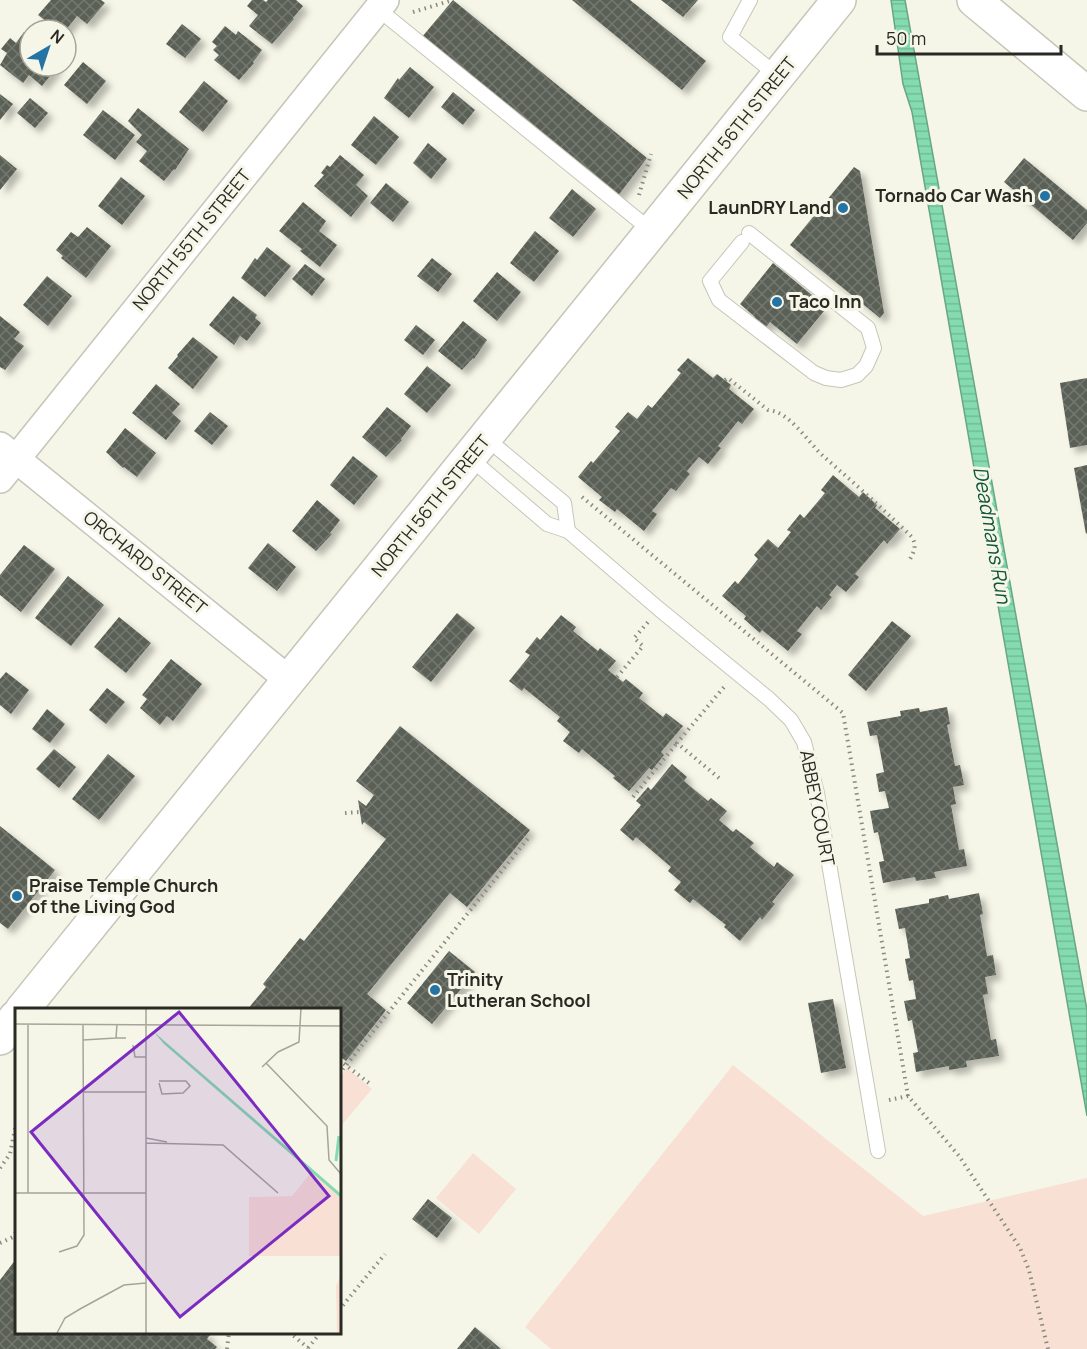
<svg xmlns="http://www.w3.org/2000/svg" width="1087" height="1349" font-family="Manrope,sans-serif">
<defs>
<pattern id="water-rules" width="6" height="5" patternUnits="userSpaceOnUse" patternTransform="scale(1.5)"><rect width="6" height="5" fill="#84dbaf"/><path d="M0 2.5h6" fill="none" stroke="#72bc96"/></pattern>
<pattern id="building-cross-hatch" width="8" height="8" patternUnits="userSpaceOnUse" patternTransform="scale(1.5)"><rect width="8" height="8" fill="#5a6056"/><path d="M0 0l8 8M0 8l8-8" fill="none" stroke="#737870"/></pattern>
<filter id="shadow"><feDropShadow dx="5.5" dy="5.5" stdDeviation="3" flood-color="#0004"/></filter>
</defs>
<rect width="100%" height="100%" fill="#f6f6e8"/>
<g fill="#f8e1d4">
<path d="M733,1065L923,1216L1087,1178V1349H551L525,1327Z"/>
<path d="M347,1068L372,1089L341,1126L339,1127V1078Z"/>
<path d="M473,1153L516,1189L479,1234L436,1198Z"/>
</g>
<path fill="url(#water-rules)" stroke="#69a686" stroke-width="1.5" d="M891,0H905L1087,1010V1116L912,112L903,84Z"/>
<g fill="url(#building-cross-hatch)" filter="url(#shadow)">
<path d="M51,0H101L105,3L87,24L77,16L66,30H57L38,15Z"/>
<path d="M252,0H263L266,2L268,0H296L303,6L293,18L294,19L272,44L249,26L258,15L247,6Z"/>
<path d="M453,0L647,158L617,197L422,37Z"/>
<path d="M572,0H630L706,61L682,90Z"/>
<path d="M661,0H698L683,17Z"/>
<path d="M182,24L201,39L185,58L166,44Z"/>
<path d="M225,26L236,35L238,31L262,50L253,62L254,63L239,80L214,60L219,55L213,50L217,46L212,42Z"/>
<path d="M24,32L30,37V66H58L42,86L29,75L23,83L0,65L7,53L1,49L10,38L16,43Z"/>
<path d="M83,62L106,81L87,104L64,85Z"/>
<path d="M410,67L434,87L409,118L384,98L398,78L399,80Z"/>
<path d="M204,81L228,101L203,132L179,112Z"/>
<path d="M453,92L475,110L463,125L441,107Z"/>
<path d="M0,94L13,104L0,120Z"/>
<path d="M30,98L48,113L35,128L17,113Z"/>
<path d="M138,108L189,149L175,170L174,169L164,181L139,161L147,151L136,142L142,135L128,121Z"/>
<path d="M103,110L135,135L115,160L83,135Z"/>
<path d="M374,116L399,137L376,165L351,145Z"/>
<path d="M428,143L447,159L431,179L413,163Z"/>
<path d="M0,155L17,169L0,190Z"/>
<path d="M340,155L364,175L356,185L368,196L351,217L314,186L324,175L321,173L327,165L330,167Z"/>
<path d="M1024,158L1087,210V223L1073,240L1004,182Z"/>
<path d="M854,167L860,171L884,313L880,318L790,245Z"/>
<path d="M121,177L145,196L122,225L98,206Z"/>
<path d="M386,183L409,202L393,222L370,203Z"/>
<path d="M572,189L596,209L573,237L549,218Z"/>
<path d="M303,202L326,221L319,231L337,245L320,267L300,251L302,249L279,231Z"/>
<path d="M87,227L111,246L86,278L61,258L63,256L56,250L71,232L78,237Z"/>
<path d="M535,231L559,251L534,282L510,263Z"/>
<path d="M267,247L291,266L265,297L241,278L255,258L257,260Z"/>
<path d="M432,258L452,274L438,292L417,276Z"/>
<path d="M773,263L812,295L809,299L824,311L797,344L770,322L765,329L754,319L755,317L740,304Z"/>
<path d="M305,264L325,279L312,296L292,279Z"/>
<path d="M497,272L521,292L497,321L473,301Z"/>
<path d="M47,276L72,296L48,326L23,305Z"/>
<path d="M233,296L257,315L255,318L261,323L247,341L240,336L234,345L209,325Z"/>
<path d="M0,316L20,332L14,339L24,346L5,370L0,367Z"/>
<path d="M463,321L487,340L474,359L473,358L462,370L438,351Z"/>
<path d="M416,325L435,340L423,355L404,340Z"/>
<path d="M193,337L218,357L193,389L168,368L178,356L177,355Z"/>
<path d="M688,358L713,378L717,374L731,385L729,389L754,409L742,424L738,421L718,446L721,448L708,464L699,457L687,471L690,474L676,491L671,488L652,511L657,514L644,531L617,509L615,512L599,500L602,497L578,477L591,461L593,463L620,431L615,427L628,412L637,419L648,405L652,408L681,373L677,370Z"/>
<path d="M427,366L451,385L427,413L404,394Z"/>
<path d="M1087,378V445L1070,448L1060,383Z"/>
<path d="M156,384L180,404L172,413L181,421L166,440L132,413Z"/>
<path d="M387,407L411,426L401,439L402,440L386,457L362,437Z"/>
<path d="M210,412L228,426L212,445L194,431Z"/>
<path d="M125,428L156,453L137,477L124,467L123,468L106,452Z"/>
<path d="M353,456L378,476L354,505L330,485Z"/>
<path d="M1087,465V533L1086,534L1074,468Z"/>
<path d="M833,475L859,497L863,492L877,505L875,508L900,529L887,544L884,540L855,574L859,577L846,592L837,585L829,595L832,597L821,610L817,606L797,631L802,634L788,651L762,630L760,633L744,619L746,616L722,596L735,581L738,584L758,559L754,555L768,539L778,548L791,532L787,530L800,514L804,518L825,493L821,490Z"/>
<path d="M317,500L340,520L330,533L332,534L316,551L292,531Z"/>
<path d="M268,543L296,567L277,591L248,568Z"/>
<path d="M24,545L55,569L21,612L0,595V575Z"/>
<path d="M68,576L104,605L71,646L35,618Z"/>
<path d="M457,613L475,628L431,682L412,667Z"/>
<path d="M561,615L576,627L573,631L598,651L600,648L616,661L608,670L623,682L626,679L643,693L639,698L663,717L666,713L683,726L661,752L664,755L652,770L649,768L629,791L613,778L615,776L582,749L579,753L563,741L570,732L557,721L560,717L524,688L522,691L509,681L530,655L525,652L537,637L540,640Z"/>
<path d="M119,617L151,643L126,673L94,647Z"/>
<path d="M892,621L911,636L866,691L848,675Z"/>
<path d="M171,659L202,684L173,721L167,716L160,725L140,708L147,699L142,695Z"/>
<path d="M6,672L29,690L11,714L0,705V679Z"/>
<path d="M107,688L125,702L106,724L89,710Z"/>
<path d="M947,707L950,724L947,725L955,766L960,765L964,785L953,787L956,804L951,805L959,850L964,849L967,866L934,872L936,878L916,881L915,877L883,883L879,862L884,861L878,832L874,833L870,811L889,808L885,791L879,792L876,774L884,772L877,735L870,736L867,722L901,716L900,711L919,708L920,712Z"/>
<path d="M47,709L65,724L50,743L32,729Z"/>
<path d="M400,726L530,830L467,907L450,893L367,994L386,1010L346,1061L339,1056V1010H247L266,987L263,984L300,938L304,941L386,839L364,822L362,825L358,800L366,806L374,795L356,781Z"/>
<path d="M54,749L76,767L59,788L36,769Z"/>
<path d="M108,754L135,776L99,820L72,799Z"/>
<path d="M672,764L687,777L684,781L708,801L711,798L727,811L719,820L733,832L736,829L754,843L750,847L774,867L777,862L794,875L772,902L775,904L762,920L760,917L740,941L724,927L726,925L693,899L690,903L674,890L681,882L668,871L671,867L636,837L633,841L620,830L641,805L636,801L648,787L651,790Z"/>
<path d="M0,826L55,870L8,929L0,923Z"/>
<path d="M979,893L983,914L980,915L987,956L993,955L996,975L985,977L988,994L983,995L991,1040L996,1039L999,1056L966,1061L967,1067L949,1070V1066L916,1072L913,1053L918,1052L912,1020L908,1021L904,1001L916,999L913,980L909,981L905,959L910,958L905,928L899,929L895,909L929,903V899L948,895L949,899Z"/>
<path d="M449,951L475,972L432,1024L407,1003Z"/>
<path d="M833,999L846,1068L821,1073L808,1003Z"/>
<path d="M428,1199L452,1218L437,1238L412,1219Z"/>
<path d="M16,1259V1332H207L210,1335L207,1339L217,1347L215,1349H0V1280Z"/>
<path d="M475,1327L501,1349H457Z"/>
</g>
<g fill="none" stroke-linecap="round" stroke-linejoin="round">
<g stroke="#c5c5b8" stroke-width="16">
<g id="service">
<path d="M750,0L730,37L778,76"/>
<path d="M378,9L653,232"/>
<path d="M742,242L710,281L719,300L814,373L826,378L841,380L857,375L866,366L874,348L868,328L749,233"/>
<path d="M486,438L564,503L568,531"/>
<path d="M470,458L547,524L568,531L659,609L769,699L791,720L804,742L817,793L878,1151"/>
</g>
</g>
<g stroke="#c5c5b8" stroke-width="30">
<g id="minor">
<path d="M0,446L289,680"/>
<path d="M0,479L385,0"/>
</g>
</g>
<g stroke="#c5c5b8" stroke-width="36">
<g id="secondary">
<path d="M974,0L1087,94"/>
<path d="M22,1010L839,0"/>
<path d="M0,1038L16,1017"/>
</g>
</g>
<g stroke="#8a8a80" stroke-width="4" stroke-dasharray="1.5 4.5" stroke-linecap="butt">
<path d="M413,12L453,0"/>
<path d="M639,195L651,154"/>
<path d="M725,380L728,378L768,410C789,411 808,442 823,456C853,482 883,509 912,537C917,546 914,552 909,561"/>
<path d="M582,497L843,713L908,1096"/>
<path d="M617,677L643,646L634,638L648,622"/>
<path d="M719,778L677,743L724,687"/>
<path d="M633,797L677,743"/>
<path d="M345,813L360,812"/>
<path d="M339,1060L369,1083"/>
<path d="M339,1074L529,837"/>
<path d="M889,1100L908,1096L959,1156L1020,1248L1029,1270L1048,1349"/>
<path d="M0,1168L10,1154L16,1124"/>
<path d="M0,1243L13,1237L16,1232"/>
<path d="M339,1310L385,1254"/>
<path d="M289,1332L308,1348"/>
<path d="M308,1348L321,1332"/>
<path d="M227,1349L229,1332"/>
</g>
<use href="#service" stroke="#fff" stroke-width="14"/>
<use href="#minor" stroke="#fff" stroke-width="27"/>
<use href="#secondary" stroke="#fff" stroke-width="33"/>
</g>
<g fill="#2473a5" stroke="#f6f6e8" stroke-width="2">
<circle cx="1045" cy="196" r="6"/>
<circle cx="843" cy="208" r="6"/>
<circle cx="777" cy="302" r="6"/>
<circle cx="17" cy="896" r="6"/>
<circle cx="435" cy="990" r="6"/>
</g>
<g text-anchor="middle" stroke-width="6" stroke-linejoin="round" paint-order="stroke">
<g font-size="18" fill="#2a2a25" stroke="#f6f6e8">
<text transform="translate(737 128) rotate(-51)" y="6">NORTH 56TH STREET</text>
<text transform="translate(192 240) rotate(-51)" y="6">NORTH 55TH STREET</text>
<text transform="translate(431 506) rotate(-51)" y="6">NORTH 56TH STREET</text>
<text transform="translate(145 563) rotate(39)" y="6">ORCHARD STREET</text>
<text transform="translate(817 808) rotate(79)" y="6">ABBEY COURT</text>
</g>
<g font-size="18" font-weight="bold" fill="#2a2a25" stroke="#f6f6e8" text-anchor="start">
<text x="1033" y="202" text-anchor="end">Tornado Car Wash</text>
<text x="831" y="214" text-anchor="end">LaunDRY Land</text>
<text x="789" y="308">Taco Inn</text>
<text x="29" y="892">Praise Temple Church<tspan x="29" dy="21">of the Living God</tspan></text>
<text x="447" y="986">Trinity<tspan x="447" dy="21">Lutheran School</tspan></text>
</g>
<g font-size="20" font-style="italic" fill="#115539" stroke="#f6f6e8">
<text transform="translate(992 535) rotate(80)" y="7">Deadmans Run</text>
</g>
</g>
<g transform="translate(15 1008)">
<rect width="326" height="326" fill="#f6f6e8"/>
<path d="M298,162L325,186V248H234V189L277,188ZM325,269V325H322L321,278Z" fill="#f8e1d4"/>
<path d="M139,24L325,185V189L149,36Z" fill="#84dbaf"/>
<path fill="none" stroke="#84dbaf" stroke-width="3" d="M321,153L324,128"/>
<path fill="none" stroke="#a4a49a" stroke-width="1.5" d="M0,16L326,18M13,16V185M102,16L101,30H111M68,32L101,30M118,37L120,49H131M251,55L312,118L314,152L326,166M247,59L263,44L284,34L286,0M144,75L147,86L168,85L175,78L171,73H144M68,84H131M131,130L152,134M131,135L208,137L263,185M0,185H131M44,244L62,238L69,227L68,17M42,325L50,310L65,301L109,277L131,275M131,325V0"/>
<path fill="#7b2cbf" fill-opacity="0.15" stroke="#7b2cbf" stroke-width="3" d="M164,4L314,188L165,309L16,124Z"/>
<rect width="326" height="326" fill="none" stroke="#2a2a25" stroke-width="3"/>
</g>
<g transform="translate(48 48) rotate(39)"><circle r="28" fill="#f6f6e8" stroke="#a4a49a" stroke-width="1.5"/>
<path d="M0-4.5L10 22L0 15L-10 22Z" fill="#2473a5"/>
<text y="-9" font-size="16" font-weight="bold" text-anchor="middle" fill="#2a2a25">N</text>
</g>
<path d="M877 45v9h184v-9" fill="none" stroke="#2a2a25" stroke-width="3"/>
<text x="886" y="45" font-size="18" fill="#2a2a25" stroke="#f6f6e8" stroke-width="4.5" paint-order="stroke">50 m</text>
</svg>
